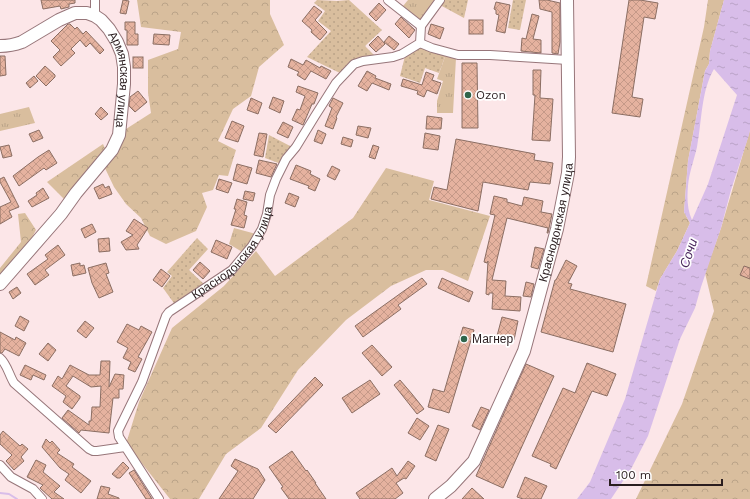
<svg xmlns="http://www.w3.org/2000/svg" width="750" height="499" font-family="'Work Sans',sans-serif">
<defs>
<pattern id="grass-tufts" width="24" height="20" patternUnits="userSpaceOnUse"><rect width="24" height="20" fill="#d9be9e"/><path d="M3 7l-1-3M5 7V3M7 7l1-3M15 17l-1-3M17 17v-4M19 17l1-3" fill="none" stroke="#baa388"/></pattern>
<pattern id="forest-crowns" width="20" height="18" patternUnits="userSpaceOnUse"><rect width="20" height="18" fill="#d9be9e"/><path d="M2 6a3 3 0 1 1 6 0M12 15a3 3 0 1 1 6 0" fill="none" stroke="#baa388"/></pattern>
<pattern id="garden-dots" width="8" height="8" patternUnits="userSpaceOnUse"><rect width="8" height="8" fill="#d9be9e"/><path d="M2 2h.1M6 6h.1" fill="none" stroke="#baa388" stroke-width="1.8" stroke-linecap="round"/></pattern>
<pattern id="water-ripples" width="26" height="14" patternUnits="userSpaceOnUse"><rect width="26" height="14" fill="#d8bde9"/><path d="M2 4q2-2 4 0t4 0M15 11q2-2 4 0t4 0" fill="none" stroke="#baa2c7"/></pattern>
<pattern id="building-cross-hatch" width="8" height="8" patternUnits="userSpaceOnUse"><rect width="8" height="8" fill="#e5b29f"/><path d="M0 0l8 8M0 8l8-8" fill="none" stroke="#c59988"/></pattern>
</defs>
<rect width="100%" height="100%" fill="#fce6e8"/>
<g fill="url(#grass-tufts)">
<path d="M408,0H437L421,21L403,6Z"/>
<path d="M446,54L456,58L453,113H437V101L443,81L437,79Z"/>
<path d="M29,107L35,123L0,131V114Z"/>
<path d="M234,228L256,234L244,253L229,244Z"/>
</g>
<g fill="url(#forest-crowns)">
<path d="M137,0H270V14L284,45L259,67L251,96L233,109L218,141L236,150L228,176L219,175L213,190L202,193L207,207L196,231L166,244L150,236L141,218L126,204L114,187L103,164L116,153L126,129L151,113L148,93V60L178,49L181,32L141,27Z"/>
<path d="M708,0H724L710,51L709,64L705,71L688,161L684,212L690,223L677,251L660,279L656,291L646,286L704,27Z"/>
<path d="M750,130V499H636L682,404L714,311L705,273L721,228Z"/>
<path d="M103,144L106,151L65,200L47,182Z"/>
<path d="M386,168L434,181L429,200L490,216L468,281L443,270H426L391,286L346,320L298,370L261,428L226,454L199,499H170L133,452L125,447L139,402L172,328L224,286L256,251L275,276L353,218Z"/>
<path d="M25,213L36,230L28,245L0,278V268L21,242L18,214Z"/>
</g>
<g fill="url(#garden-dots)">
<path d="M317,0L337,1L349,0L382,30L365,46L375,56L342,74L307,57L331,31L318,21L325,11L314,3Z"/>
<path d="M444,0H468L464,18L440,5Z"/>
<path d="M513,0H526L520,30L508,28Z"/>
<path d="M420,45L446,54L439,73L425,68L420,83L400,76L405,56Z"/>
<path d="M269,135L292,147L281,164L265,158Z"/>
<path d="M197,238L208,249L189,270L206,286L176,306L163,288L172,276L167,272Z"/>
</g>
<path fill="url(#water-ripples)" fill-rule="evenodd" d="M724,0H750V130L749,135L731,190L721,228L701,287L695,308L680,339L648,436L631,469L611,499H577L590,482L625,399L660,279L677,251L690,223L684,212L688,161L705,71L709,64L710,51ZM714,69L737,95L708,184L692,220C687,209 687,197 688,186C689,173 694,160 697,147C702,121 701,91 714,69Z"/>
<g fill="none" stroke-linecap="round" stroke-linejoin="round">
<path stroke="#d8bde9" stroke-width="2" d="M0,493L9,494L17,499"/>
</g>
<g fill="url(#building-cross-hatch)" stroke="#8b6e63">
<path d="M41,0H75V3L69,4V7L61,9L60,6L43,9Z"/>
<path d="M123,0L129,1L126,14L120,13Z"/>
<path d="M539,0H547L560,3V42L558,54L552,53V12L540,9Z"/>
<path d="M629,0H640L658,3L655,19L644,17L632,97L643,99L640,117L612,113Z"/>
<path d="M496,2L510,5L505,33L496,31L499,15L496,14V10L494,9Z"/>
<path d="M379,3L386,10L376,21L369,14Z"/>
<path d="M314,6L322,12L315,20L327,32L320,40L311,32L312,30L302,21Z"/>
<path d="M532,14L539,16L533,39L541,40V53L521,51L522,38L526,39Z"/>
<path d="M401,17L415,30L409,38L395,24Z"/>
<rect x="469" y="20" width="14" height="14"/>
<path d="M125,22H135V34H138V45H127V30H125Z"/>
<path d="M68,24H70L75,29L77,27L83,34L86,31L104,50L100,54L90,43L86,47L80,40L71,49L75,53L61,66L53,57L60,50L51,41Z"/>
<path d="M431,24L444,28L440,39L428,34Z"/>
<path d="M154,34L170,35L169,45L153,44Z"/>
<path d="M378,36L385,44L376,52L369,45Z"/>
<path d="M389,36L399,44L394,50L384,42Z"/>
<path d="M0,56H5L6,75L0,76Z"/>
<rect x="133" y="57" width="10" height="11"/>
<path d="M291,59L303,65L306,60L320,68L321,66L331,71L326,79L311,71L305,80L297,75L299,72L288,67Z"/>
<path d="M462,63H477L478,128H462Z"/>
<path d="M45,66L55,75V77L46,86L36,76Z"/>
<path d="M533,70H541L540,98L553,99L550,141L532,140L535,95H533Z"/>
<path d="M367,71L376,76L375,78L391,84L389,90L372,83L367,91L358,86Z"/>
<path d="M426,72L434,75L432,80L441,83L437,94L427,90L424,97L417,94L418,91L401,86L403,79L422,85Z"/>
<path d="M34,76L38,81L30,88L26,83Z"/>
<path d="M298,86L318,93L314,104H312L303,125L292,120L297,109L300,110L305,96L296,92Z"/>
<path d="M138,91L147,102L135,112L129,106L130,97Z"/>
<path d="M273,97L284,101L280,113L269,108Z"/>
<path d="M251,98L262,103L258,114L247,110Z"/>
<path d="M333,98L343,103L336,117L337,118L333,129L325,126L332,108L329,106Z"/>
<path d="M101,107L108,114L101,120L95,114Z"/>
<path d="M427,116L442,118L441,129H426Z"/>
<path d="M232,121L244,126L238,142L225,138Z"/>
<path d="M283,122L293,127L288,138L277,133Z"/>
<path d="M358,126L371,128L368,138L356,135Z"/>
<path d="M39,130L43,138L33,142L29,134Z"/>
<path d="M318,130L326,134L322,144L314,141Z"/>
<path d="M259,133L267,134L263,157L254,155Z"/>
<path d="M425,133L440,136L438,150L423,148Z"/>
<path d="M343,137L353,140L351,147L341,144Z"/>
<path d="M456,139L535,154L534,160L553,163L550,184L530,182L528,190L483,182L478,211L431,199L434,187L447,190Z"/>
<path d="M9,145L12,156L3,158L0,147Z"/>
<path d="M373,145L379,147L375,159L369,157Z"/>
<path d="M49,150L57,163L46,170L44,168L19,186L13,176L38,157Z"/>
<path d="M259,160L277,164L271,177L256,173Z"/>
<path d="M237,164L252,168L247,184L233,180Z"/>
<path d="M296,165L311,171L310,174L320,179L315,191L308,188L309,186L290,179Z"/>
<path d="M332,166L340,170L335,180L327,176Z"/>
<path d="M4,177L19,207L9,211L12,217L0,224V207L11,202L0,182V179Z"/>
<path d="M219,179L232,183L228,193L216,189Z"/>
<path d="M103,184L105,188L109,186L112,194L99,199L94,188Z"/>
<path d="M43,188L49,198L32,207L28,201L37,195L36,193Z"/>
<path d="M245,191L255,193L253,201L243,199Z"/>
<path d="M289,193L299,197L295,207L285,203Z"/>
<path d="M494,196L507,199V202L522,206L524,197L543,201L541,212L552,214L548,233H547L548,228L507,218L492,280L506,281L505,296L521,297L520,311L492,309L493,293H489V295L486,294L488,261L487,263L484,262L495,215L490,214Z"/>
<path d="M237,199L247,202L244,215L247,216L244,228L231,225L236,209H234Z"/>
<path d="M134,219L148,228L137,245L139,249L126,250L121,242L133,235L126,231Z"/>
<path d="M92,224L96,232L85,238L81,229Z"/>
<path d="M109,238L110,251L99,252L98,239Z"/>
<path d="M216,240L232,247L227,259L211,252Z"/>
<path d="M58,245L65,255L45,270L49,275L35,285L27,274L48,259L45,255Z"/>
<path d="M535,247L544,249L538,269L531,267Z"/>
<path d="M566,260L577,266L568,283L572,284L570,289L626,304L613,352L541,332L555,280H556Z"/>
<path d="M200,262L210,271L203,279L193,270Z"/>
<path d="M80,263V266L84,265L86,273L73,276L71,265Z"/>
<path d="M106,263L109,273L106,274L113,292L99,298L92,283L88,268Z"/>
<path d="M744,266L750,268V279L740,275Z"/>
<path d="M161,269L170,276L162,287L153,280Z"/>
<path d="M422,278L427,284L398,305L401,309L363,337L355,326Z"/>
<path d="M442,278L473,292L469,302L438,288Z"/>
<path d="M526,282L534,284L531,297L523,296Z"/>
<path d="M17,287L21,293L13,299L9,292Z"/>
<path d="M20,316L29,321L24,331L15,326Z"/>
<path d="M502,317L518,321L514,340L497,336Z"/>
<path d="M85,321L94,328L86,338L77,331Z"/>
<path d="M127,324L139,330L141,326L152,332L138,357L142,359L135,372L128,369L131,362L123,358L128,348L117,342Z"/>
<path d="M463,327L474,330L449,413L440,410H439L428,407L433,389L444,392Z"/>
<path d="M0,332L15,340L16,337L26,343L19,356L5,349L2,353H0Z"/>
<path d="M48,343L56,350L48,361L39,354Z"/>
<path d="M372,345L392,367L382,376L362,353Z"/>
<path d="M101,361H110L109,387L115,374L124,375L123,389H119V398H113L109,433L81,430L79,433L62,418L68,410L89,425V421H91L92,407H100L101,386L91,387L73,376L66,386L80,396V398L72,409L63,402L66,396L52,386L58,376L62,379L70,365L89,375H100Z"/>
<path d="M587,363L616,374L607,396L592,391L556,469L550,466L551,464L532,456L563,388L575,393Z"/>
<path d="M526,364L554,376L503,488L476,476Z"/>
<path d="M25,365L46,375L44,380L33,375L31,380L20,375Z"/>
<path d="M315,377L323,385L276,433L268,426Z"/>
<path d="M370,380L380,394L352,413L342,398Z"/>
<path d="M400,380L412,394L424,409L417,414L402,395L394,385Z"/>
<path d="M481,407L489,410L480,430L472,426Z"/>
<path d="M417,418L429,426L420,440L408,433Z"/>
<path d="M438,425L449,429L436,461L425,456Z"/>
<path d="M3,431L20,446L22,444L28,449L21,457L24,461L14,470L6,461L12,455L0,444V435Z"/>
<path d="M46,439L50,443L52,441L60,450L57,453L74,464L72,467L91,481L81,493L65,480L69,474L60,468L42,447Z"/>
<path d="M292,451L306,471L307,470L316,483H315L326,499H289L281,488L283,487L269,467Z"/>
<path d="M235,459L258,469L265,480L253,499H219L238,471L231,466Z"/>
<path d="M36,460L46,465L43,472L60,486L54,492L64,499H52L40,488L43,485L27,477Z"/>
<path d="M408,461L415,466L406,479L404,478L396,483L403,493L395,499H360L356,493L392,468L397,476Z"/>
<path d="M123,462L129,468L120,478H117L112,474Z"/>
<path d="M134,470L152,499H146L129,473Z"/>
<path d="M525,477L547,486L541,499H523L517,497Z"/>
<path d="M101,486L110,488L108,494L119,498V499H97Z"/>
<path d="M472,488L484,499H462Z"/>
</g>
<g fill="none" stroke-linecap="round" stroke-linejoin="round">
<g stroke="#97767a" stroke-width="10">
<g id="street">
<path d="M388,0L421,26"/>
<path d="M95,16V0"/>
<path d="M420,43L432,48L458,55H490L568,60"/>
<path d="M0,358C7,364 9,375 14,383L89,449L93,451H97L125,447"/>
<path d="M0,465L11,477L33,489L42,499"/>
<path id="s1" d="M159,499L119,437L118,431L142,382L166,316L169,312L232,270L252,246L262,229L267,214L270,195L276,179L286,159L296,147L315,116L336,83L354,64L363,61L393,57L402,54L420,43L421,26L440,0"/>
</g>
</g>
<g stroke="#97767a" stroke-width="14">
<g id="secondary">
<path id="s2" d="M0,46C9,46 14,45 22,42L59,20L75,13H87L95,16L101,20L109,29L117,42L122,54L124,67V84L119,135L112,150L76,193L61,214L0,284"/>
<path id="s3" d="M435,499L451,486L474,461L524,351L557,229L568,173L569,157L567,0"/>
</g>
</g>
<use href="#street" stroke="#fff" stroke-width="8"/>
<use href="#secondary" stroke="#fff" stroke-width="12"/>
</g>
<g fill="#30654b" stroke="#fff" stroke-width="1.5">
<circle cx="468" cy="95" r="4"/>
<circle cx="464" cy="339" r="4"/>
</g>
<g text-anchor="middle" stroke-width="3.5" stroke-linejoin="round" paint-order="stroke">
<g font-size="12" fill="#2a1d1f" stroke="#fff">
<text dy="4" stroke="none"><textPath href="#s2" startOffset="176">Армянская улица</textPath></text>
<text dy="4" stroke="none"><textPath href="#s3" startOffset="308">Краснодонская улица</textPath></text>
<text dy="4" stroke="none"><textPath href="#s1" startOffset="299">Краснодонская улица</textPath></text>
</g>
<g font-size="12" fill="#2a1d1f" stroke="#fff" text-anchor="start">
<text x="476" y="99">Ozon</text>
<text x="472" y="343">Магнер</text>
</g>
<g font-size="13" font-style="italic" fill="#49275c" stroke="#fff">
<text transform="translate(688 253) rotate(-72)" y="5">Сочи</text>
</g>
</g>
<path d="M610 479v6h112v-6" fill="none" stroke="#2a1d1f" stroke-width="2"/>
<text x="616" y="479" font-size="12" fill="#2a1d1f" stroke="#ffffff" stroke-width="3" paint-order="stroke">100 m</text>
</svg>
